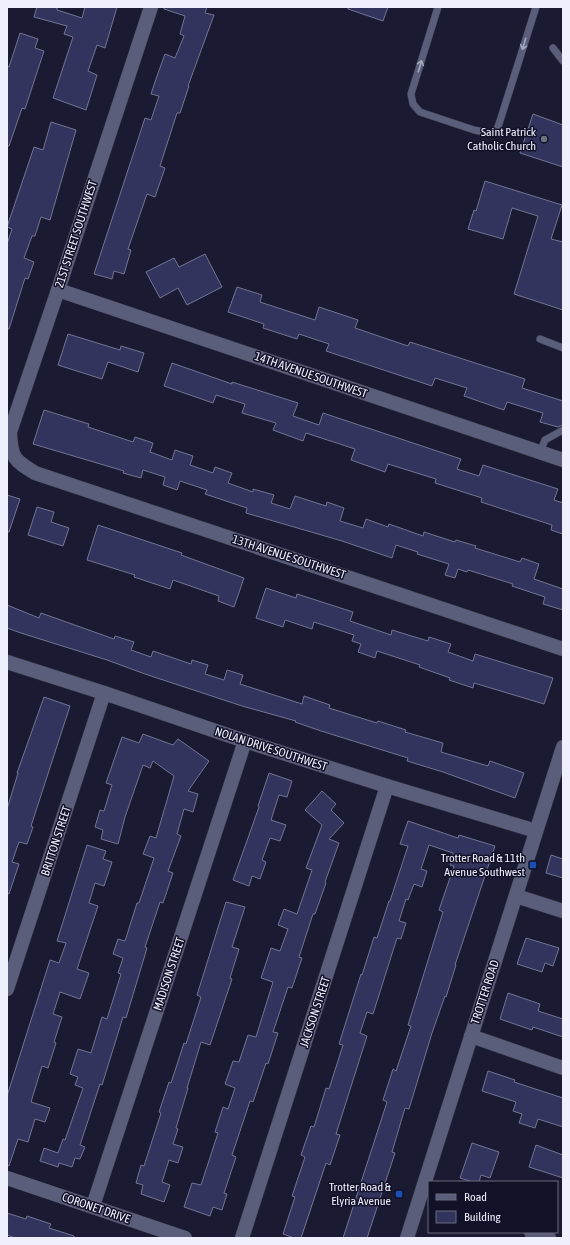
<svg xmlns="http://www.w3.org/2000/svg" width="570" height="1245" font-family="'Asap Condensed',sans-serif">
<rect width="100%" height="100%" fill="#1a1a32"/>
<g fill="#33345e" stroke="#727592">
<path d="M37,7H57V10L82,18L85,7H117L105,48L97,45L88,71L97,75L86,110L53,98L73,37L64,34L67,26L34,17Z"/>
<path d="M164,7H207L205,13L214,15L188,86H189L180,113H177L160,166L165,168L155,197L147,194L128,249L131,250L124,274L114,271L112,279L94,274L145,118L151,120L159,96L151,94L157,76L165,54L175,58L184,36L180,34L185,16L164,9Z"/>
<path d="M348,7H388L383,21L348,9Z"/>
<path d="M20,33L38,39L35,48L44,51L25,109L22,108L9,146H7V66L9,67Z"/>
<path d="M533,114L563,125V167L520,153Z"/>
<path d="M51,122L76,130L50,220L41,217L35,236H32L24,258L34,262L28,279L25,278L9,329H7V244L12,229L7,227L34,147L43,150Z"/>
<path d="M485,181L562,205L551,239L563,242V310L514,294L538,216L512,208L503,239L468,229L474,210L476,211Z"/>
<path d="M205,254L222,287L187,305L178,288L160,298L146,272L174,258L179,267Z"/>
<path d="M237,287L262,295L260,302L315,320L319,307L358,320L355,328L408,346L410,342L525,379L522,388L563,401V425L558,427L540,422L543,413L507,402L504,410L464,396L467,388L435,378L432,386L326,351L329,344L299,334L297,339L263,328L264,324L228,312Z"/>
<path d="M68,334L120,350L121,346L144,353L138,372L108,362L102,379L58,365Z"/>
<path d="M172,363L232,384V382L298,403L293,416L319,425L323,413L461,459L457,469L479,476L483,465L558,489L554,500L563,503V534L551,530L552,525L481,502L482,498L435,483L436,479L388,464L385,472L351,460L355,449L306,433L303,441L273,430L276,423L242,413L245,404L216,395L213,403L164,386Z"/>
<path d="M44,410L89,424L88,427L133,442L135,437L153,443L150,452L172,460L175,450L193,456L190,465L213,473L215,467L232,473L228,483L253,492V489L274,495L271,503L290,509L295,496L326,506L327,502L344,508L340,521L363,528L366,519L388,527L389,524L423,536L424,532L455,542L456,540L476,546L475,548L520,562L522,558L539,564L534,579L563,589V610L543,604L545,597L512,586L513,584L468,570L467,572L458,569L455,578L445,575L449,564L417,554L418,552L396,545L392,558L342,541L246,513L247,508L205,494L207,490L180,481L177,490L163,485L165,477L143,470L141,478L123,473L124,471L33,444Z"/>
<path d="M7,495L20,499L9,532H7Z"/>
<path d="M37,507L54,512L51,522L69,528L63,546L28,535Z"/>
<path d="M98,525L182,553L181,555L244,578L234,607L218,601L219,596L173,580L170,589L134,577L135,575L87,560Z"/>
<path d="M266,588L296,598L297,594L353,612L350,621L391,635L392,630L428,641L429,637L451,644L448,652L473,661L475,654L553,678L544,704L474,683L473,688L449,680L450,678L419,667L420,665L377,651L375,658L358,652L361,644L352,641L354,635L314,622L312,629L285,620L283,627L256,618Z"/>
<path d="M7,605L39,618L41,613L114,639L115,636L134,642L131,650L151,657L153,651L191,664L192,660L208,665L205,674L224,680L227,670L243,675L240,684L302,704L304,696L330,705L329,708L377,723L378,721L406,730L405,732L443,743L441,752L488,766L490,761L524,773L515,798L443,772L407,761L408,758L321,731L295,722L296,721L242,706L145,674L107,660L21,633L7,628Z"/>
<path d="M44,697L70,706L31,826L33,827L27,844L19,842L12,862L19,864L9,894L7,893V809L18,773H17Z"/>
<path d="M143,734L173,745L178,739L209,761L188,791L198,794L193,812L184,809L177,834L181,836L168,871L173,873L163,903L160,902L145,947L147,948L126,1018L123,1017L102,1085L100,1084L80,1145L85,1147L80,1159L75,1158L72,1167L59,1163L58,1167L40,1161L44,1148L58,1153L63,1139L65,1140L83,1088L75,1085L78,1077L70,1074L78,1049L91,1053L102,1017L107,1019L121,974L118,973L123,958L113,954L118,939L125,941L137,903H139L154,858L143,854L150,836L156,838L174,776L153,761L150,768L143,765L125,817L118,844L101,839L103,830L95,827L100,810L104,811L112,785L106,783L122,737L139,743Z"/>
<path d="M269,773L292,781L287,797L279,795L271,820L286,825L280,841L270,838L262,860L266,862L260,879L252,876L249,886L233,880L259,807L258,806Z"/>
<path d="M322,791L336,804L331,810L344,823L329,839L339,843L325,882L326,883L315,914H313L299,957L302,958L292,988L288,987L273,1032L278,1033L268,1064L266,1063L253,1102L250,1101L232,1155L236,1157L224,1193L227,1194L222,1210L213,1207L210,1216L184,1207L192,1183L201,1185L218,1133L215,1132L223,1107L228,1109L235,1088L225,1084L233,1061L239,1062L248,1035L256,1037L273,982L261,978L271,948L280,951L288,929L278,925L284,909L297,914L312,870L306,868L322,825L305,810Z"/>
<path d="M408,821L458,838L459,835L495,846L455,965H456L446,997L445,996L432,1033L409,1109L405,1108L392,1152L395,1153L367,1238H343L387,1102L383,1100L393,1069L396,1071L411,1026L408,1025L443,912L439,910L454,866L450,865L453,853L429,845L421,869L427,871L422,887L414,884L408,900L406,899L399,921L406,923L401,939L397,938L373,1014L367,1012L360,1033L367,1036L336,1134L340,1135L330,1165L326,1163L301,1238H294L283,1234L295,1197L292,1196L305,1157L301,1155L311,1126L314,1127L326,1088L329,1089L343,1045L339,1044L361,974L362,975L374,937L377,938L389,901H390L408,846L400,844Z"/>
<path d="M87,845L106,851L103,859L112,862L104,886L95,883L89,903L98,906L77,969L89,973L80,999L60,992L53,1014L62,1017L54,1042L56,1043L48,1068L42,1066L31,1102L50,1108L45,1122L35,1119L28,1142L18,1139L9,1166L7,1165V1096L50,960L59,963L66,943L57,941Z"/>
<path d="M551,855L563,859V878L546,873Z"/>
<path d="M226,902L245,907L232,947L239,949L230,978L232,979L210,1045L201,1042L187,1088H188L176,1128L178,1129L173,1144L183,1147L178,1163L169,1160L162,1182L170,1185L164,1202L141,1194L143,1185L136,1183L141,1165L144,1166L161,1113L159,1112L169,1082L171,1083L184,1043L186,1044L201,997L197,995Z"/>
<path d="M526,938L559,948L553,966L545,963L542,972L517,964Z"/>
<path d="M508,993L540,1004L538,1011L563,1019V1037L533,1027L532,1030L500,1019Z"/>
<path d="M488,1071L515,1080L514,1082L563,1098V1127L538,1119L535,1128L519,1123L522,1114L513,1111L516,1102L482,1091Z"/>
<path d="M472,1143L499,1152L490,1178L481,1175L479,1182H473L460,1178Z"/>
<path d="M536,1145L563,1155V1178L529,1167Z"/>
<path d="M7,1213L26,1219L27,1216L51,1224L49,1228L74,1236V1238H15L7,1235Z"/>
</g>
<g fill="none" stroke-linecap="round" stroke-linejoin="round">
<g stroke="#343447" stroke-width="8">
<g id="lane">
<path d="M438,7L411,94L413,104L420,112L474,130L489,133H495L499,124L536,7"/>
<path d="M553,48L563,61"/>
<path d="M540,339L563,348"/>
<path d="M540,452L545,440L563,430"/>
</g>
</g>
<g stroke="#343447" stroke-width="15">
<g id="street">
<path d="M151,7L58,290L10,432C11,458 14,460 35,473L563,649"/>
<path d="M58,290L563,460"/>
<path d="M7,662L104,693L245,741L387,786L536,831"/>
<path d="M516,896L563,911"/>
<path d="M7,989L104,693"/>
<path d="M471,1036L563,1068"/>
<path d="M7,1178L185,1238"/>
<path d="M93,1206L245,741"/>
<path d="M531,1232L549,1238"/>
<path d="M242,1238L387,786"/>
<path d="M407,1238L563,747"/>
</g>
</g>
<use href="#lane" stroke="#5b5e7a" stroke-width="7"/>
<use href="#street" stroke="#5b5e7a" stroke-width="14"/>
</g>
<defs><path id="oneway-shaft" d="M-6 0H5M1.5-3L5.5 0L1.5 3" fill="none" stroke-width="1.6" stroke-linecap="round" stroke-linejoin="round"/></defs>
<g stroke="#a4a7bc">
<use href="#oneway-shaft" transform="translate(524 44) rotate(107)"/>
<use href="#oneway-shaft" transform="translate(420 66) rotate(-73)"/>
</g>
<circle fill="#6b7280" stroke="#111128" stroke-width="1.5" cx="544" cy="139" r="4"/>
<g fill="#1a4fb4" stroke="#111128" stroke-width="1.5">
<rect x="529" y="861" width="8" height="8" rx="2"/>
<rect x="395" y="1190" width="8" height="8" rx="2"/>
</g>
<g text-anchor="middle" stroke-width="3" stroke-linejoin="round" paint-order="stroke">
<g font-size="12" fill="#eef0fd" stroke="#111128" text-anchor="end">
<text x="536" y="136">Saint Patrick<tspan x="536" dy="14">Catholic Church</tspan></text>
<text x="525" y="862">Trotter Road &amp; 11th<tspan x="525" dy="14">Avenue Southwest</tspan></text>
<text x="391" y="1191">Trotter Road &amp;<tspan x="391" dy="14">Elyria Avenue</tspan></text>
</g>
<g font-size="12" fill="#eef0fd" stroke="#111128">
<text transform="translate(76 234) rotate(-72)" y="4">21ST STREET SOUTHWEST</text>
<text transform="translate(311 375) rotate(19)" y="4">14TH AVENUE SOUTHWEST</text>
<text transform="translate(289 557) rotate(18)" y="4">13TH AVENUE SOUTHWEST</text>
<text transform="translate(271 749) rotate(18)" y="4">NOLAN DRIVE SOUTHWEST</text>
<text transform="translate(56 841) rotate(-72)" y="4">BRITTON STREET</text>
<text transform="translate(169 974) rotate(-72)" y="4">MADISON STREET</text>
<text transform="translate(485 992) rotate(-72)" y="4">TROTTER ROAD</text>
<text transform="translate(315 1012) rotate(-72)" y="4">JACKSON STREET</text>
<text transform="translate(96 1208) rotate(19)" y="4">CORONET DRIVE</text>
</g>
</g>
<rect width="570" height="1245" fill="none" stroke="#eef0fd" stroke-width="16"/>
<rect x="428" y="1181" width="130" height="52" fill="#111128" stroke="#696a7d"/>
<rect x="436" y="1194" width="20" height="6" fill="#5b5e7a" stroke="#696a7d"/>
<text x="464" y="1201" font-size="12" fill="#eef0fd">Road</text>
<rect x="436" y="1211" width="20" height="12" fill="#33345e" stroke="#696a7d"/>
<text x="464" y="1221" font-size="12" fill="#eef0fd">Building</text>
</svg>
